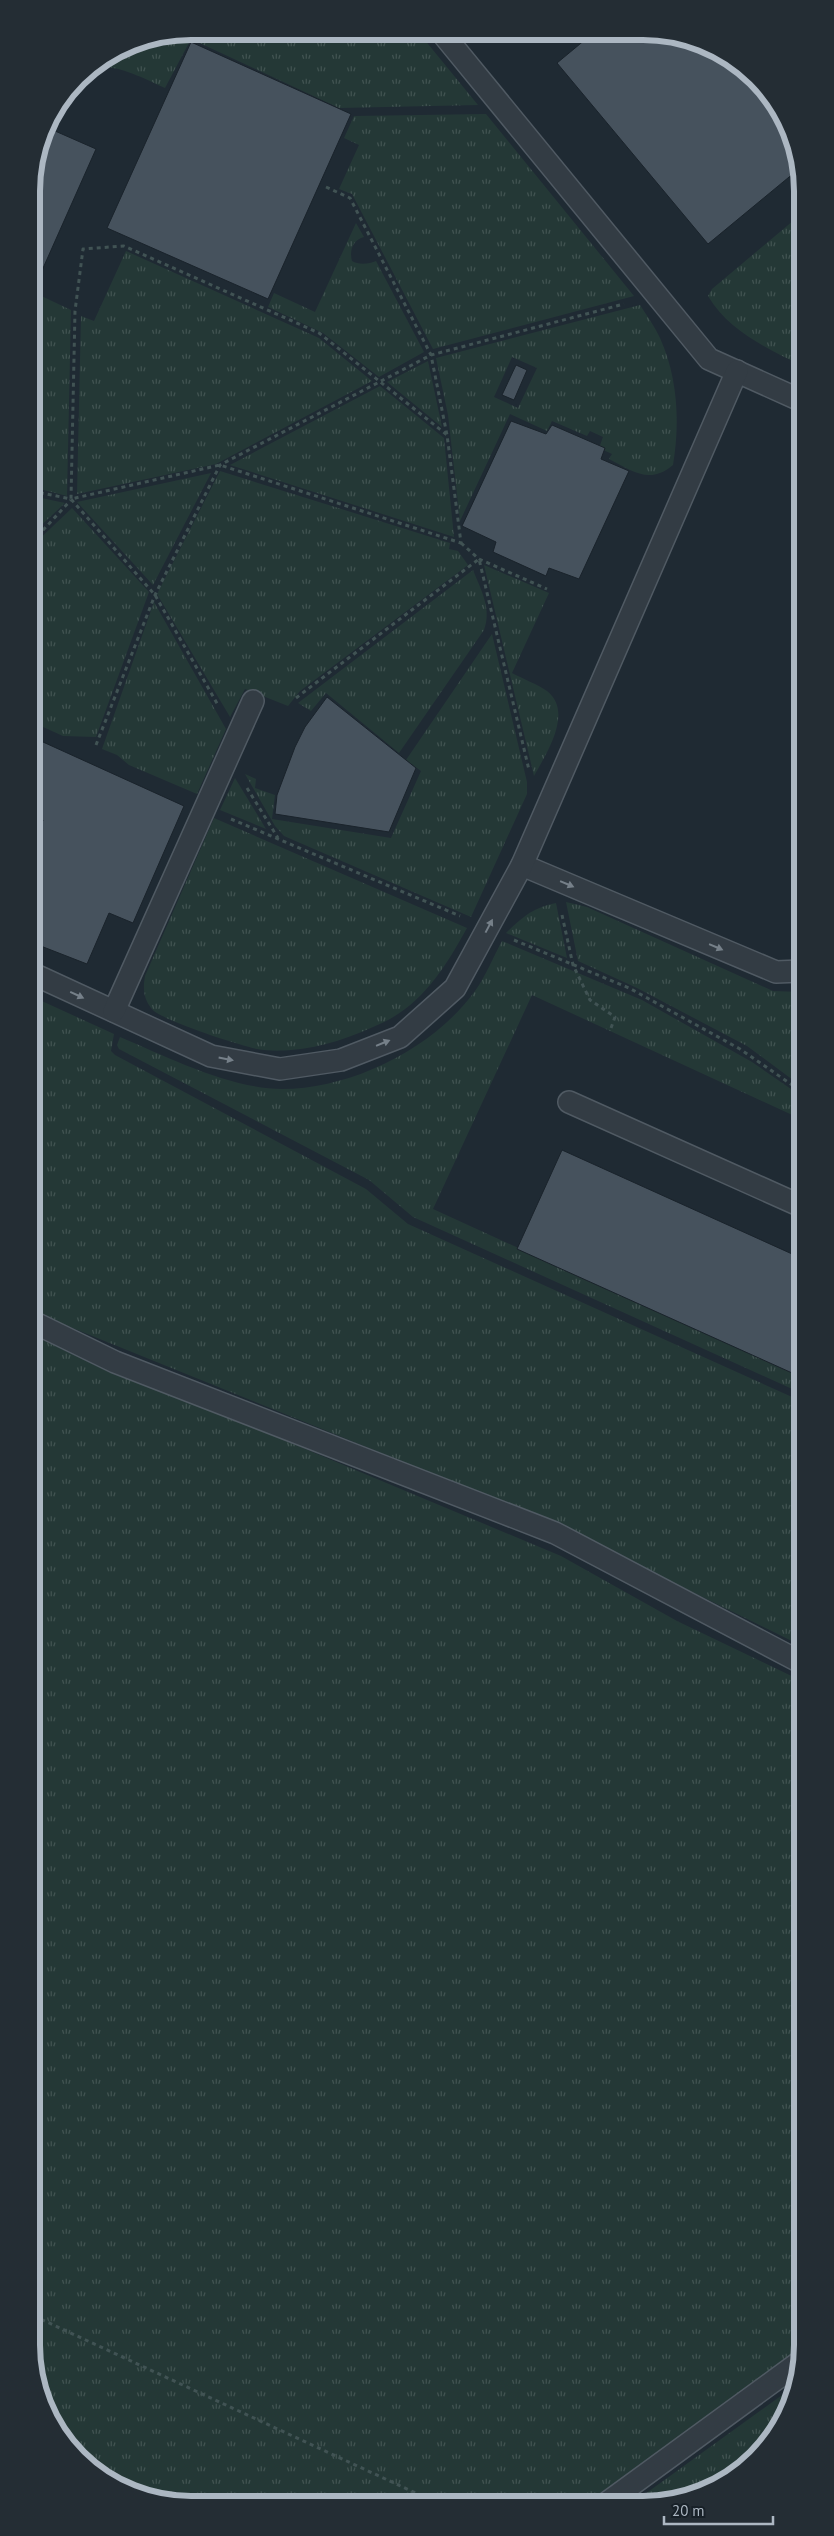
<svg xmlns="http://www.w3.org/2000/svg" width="834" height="2536" font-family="'PT Sans',sans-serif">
<defs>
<pattern id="grass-tufts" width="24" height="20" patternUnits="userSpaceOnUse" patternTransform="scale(1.25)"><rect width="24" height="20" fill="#243836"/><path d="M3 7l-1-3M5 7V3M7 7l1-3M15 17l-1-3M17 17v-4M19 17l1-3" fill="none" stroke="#415351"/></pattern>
</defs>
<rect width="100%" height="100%" fill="#1f2a33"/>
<g fill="url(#grass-tufts)" fill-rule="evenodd">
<path d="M191,31L419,33L478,105L339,108L191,39L165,88C148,81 108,58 90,71C80,78 79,91 66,96L85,71L130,43Z"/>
<path d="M486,114L634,296L433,349L352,194L339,189L359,145L344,138L354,116Z"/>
<path d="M800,215V365C765,347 729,331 708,296L712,289Z"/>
<path d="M356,223L364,237C353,240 349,250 352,261C358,265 370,264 376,261L424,352L379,377L323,333L268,307L274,293L315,312Z"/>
<path d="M126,251L319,338L372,381L216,464L77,494L81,316L94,321Z"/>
<path d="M35,293L71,310L67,496L32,487V300Z"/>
<path d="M640,305C647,316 655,327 660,338C678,378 680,423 673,465C649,485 633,471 609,459L612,454L599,448L603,437L590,431L587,436L552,421L547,431L510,414L460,521L448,415L436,358ZM512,357L537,368L518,408L494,397Z"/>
<path d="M428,361L442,427L387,382Z"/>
<path d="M380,386L444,438L454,537L230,465Z"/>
<path d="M220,471L450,543L449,549L458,551L468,565L300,691L288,706L245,689L230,717L157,594Z"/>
<path d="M211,473L153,585L77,502Z"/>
<path d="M32,496L65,503L32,534Z"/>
<path d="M72,508L149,592L96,737L63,736L32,722V546Z"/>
<path d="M484,565L549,593L512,673C523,679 537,684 547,691C574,712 546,754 534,776Z"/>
<path d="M473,570C481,590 492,609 484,630L399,753L326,693L311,711L298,703Z"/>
<path d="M154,602L226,729L197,794L129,765L117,755L102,749Z"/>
<path d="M492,634L527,782V794L471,917L284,836L275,826L245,774L256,779L255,788L275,795L272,819L391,838L421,771L406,760Z"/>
<path d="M235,778L266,829L220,810Z"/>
<path d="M214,818L467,928C446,966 423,1004 382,1023C354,1036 322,1048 291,1050C281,1051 267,1051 257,1049C239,1045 159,1020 151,1008C143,997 143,988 145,976Z"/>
<path d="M566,902L587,907L773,991L801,992V1086L747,1046L637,988L578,961Z"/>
<path d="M556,903L567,958L506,933C522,917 534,907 556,903Z"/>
<path d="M502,941L642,1000L752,1062L791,1089L801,1102V1119L532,995L433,1209L801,1377V1393L413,1217L369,1180L119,1049L117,1045L120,1037C167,1057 231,1089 282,1089C352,1089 434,1048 475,991C486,976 493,957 502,941Z"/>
<path d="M33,997L114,1034L111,1051L115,1055L366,1189L408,1224L801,1401L802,1646L542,1518L33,1312Z"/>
<path d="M33,1335L115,1375L236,1415L279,1438L561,1556L677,1621L802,1681V2348L588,2502H160L111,2484L78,2458L48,2416L34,2376Z"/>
<path d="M796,2385C782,2445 734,2485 676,2501C663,2504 647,2502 634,2502Z"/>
</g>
<g fill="#46525d" stroke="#1a232b">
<path d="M592,34H675L723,52L756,78L786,120L800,160V168L708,244L557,63Z"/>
<path d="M191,42L351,114L268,299L107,228Z"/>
<path d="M46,127L96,149L32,293V180Z"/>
<path d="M516,365L527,370L514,400L502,395Z"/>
<path d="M511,421L546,434L552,425L605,448L601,459L629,471L579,579L549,568L546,576L493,552L496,542L462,526Z"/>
<path d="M327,697L416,768L389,832L275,814L277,795L295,747L305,727Z"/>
<path d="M32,737L184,806L133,923L109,913L87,964L33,943L32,845L43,820L32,815Z"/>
<path d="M562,1150L801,1258V1377L517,1249Z"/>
</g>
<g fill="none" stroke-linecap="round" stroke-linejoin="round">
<g stroke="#505a63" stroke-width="24">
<g id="service">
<path d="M442,33L709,359L800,400"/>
<path d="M522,865L776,972L801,971"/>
<path d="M33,974L211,1056L280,1069L341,1060L400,1037L455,988L522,865L737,371"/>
<path d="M114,1011L253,701"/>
<path d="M569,1102L801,1206"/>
<path d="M33,1322L115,1362L555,1533L802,1663"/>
<path d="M608,2502L801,2361"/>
</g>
</g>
<g stroke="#415354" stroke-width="3" stroke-dasharray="4 4" stroke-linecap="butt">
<path d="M326,187L350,198L431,355L447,435L461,543L220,465L71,499L75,311L83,249L124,246L319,333L447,435"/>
<path d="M32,491L71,499L155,595L218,705"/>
<path d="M32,542L71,500"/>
<path d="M461,543L479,559L547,589"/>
<path d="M296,698L479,559L529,770"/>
<path d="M96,745L155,595L220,465L431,355L624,304"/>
<path d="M247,788L278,838"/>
<path d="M231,819L460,916"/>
<path d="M562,915L573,965L590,1000L615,1017L611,1028"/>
<path d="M514,940L629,988L740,1049L801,1091"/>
<path d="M34,2316L435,2502"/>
</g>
<use href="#service" stroke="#333c44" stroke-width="21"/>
</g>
<defs><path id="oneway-solid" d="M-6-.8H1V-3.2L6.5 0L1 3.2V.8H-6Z" transform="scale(1.25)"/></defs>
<g fill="#768089">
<use href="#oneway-solid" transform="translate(567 884) rotate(23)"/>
<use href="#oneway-solid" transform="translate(489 926) rotate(-62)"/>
<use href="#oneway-solid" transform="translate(716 947) rotate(23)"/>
<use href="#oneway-solid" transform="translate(77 995) rotate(25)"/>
<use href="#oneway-solid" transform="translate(383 1043) rotate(-22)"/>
<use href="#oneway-solid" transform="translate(226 1059) rotate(11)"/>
</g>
<path d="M0 0H834V2536H0ZM191 40H643A151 151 0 0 1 794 191V2345A151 151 0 0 1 643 2496H191A151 151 0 0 1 40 2345V191A151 151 0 0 1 191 40Z" fill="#242d34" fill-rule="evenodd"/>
<path fill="none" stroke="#acb7c2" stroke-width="6" d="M191 40H643A151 151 0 0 1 794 191V2345A151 151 0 0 1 643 2496H191A151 151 0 0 1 40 2345V191A151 151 0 0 1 191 40Z"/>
<path d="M664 2516v8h109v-8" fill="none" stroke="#acb7c2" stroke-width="2.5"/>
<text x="672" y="2516" font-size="15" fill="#acb7c2" stroke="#182128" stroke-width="4" paint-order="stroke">20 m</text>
</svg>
